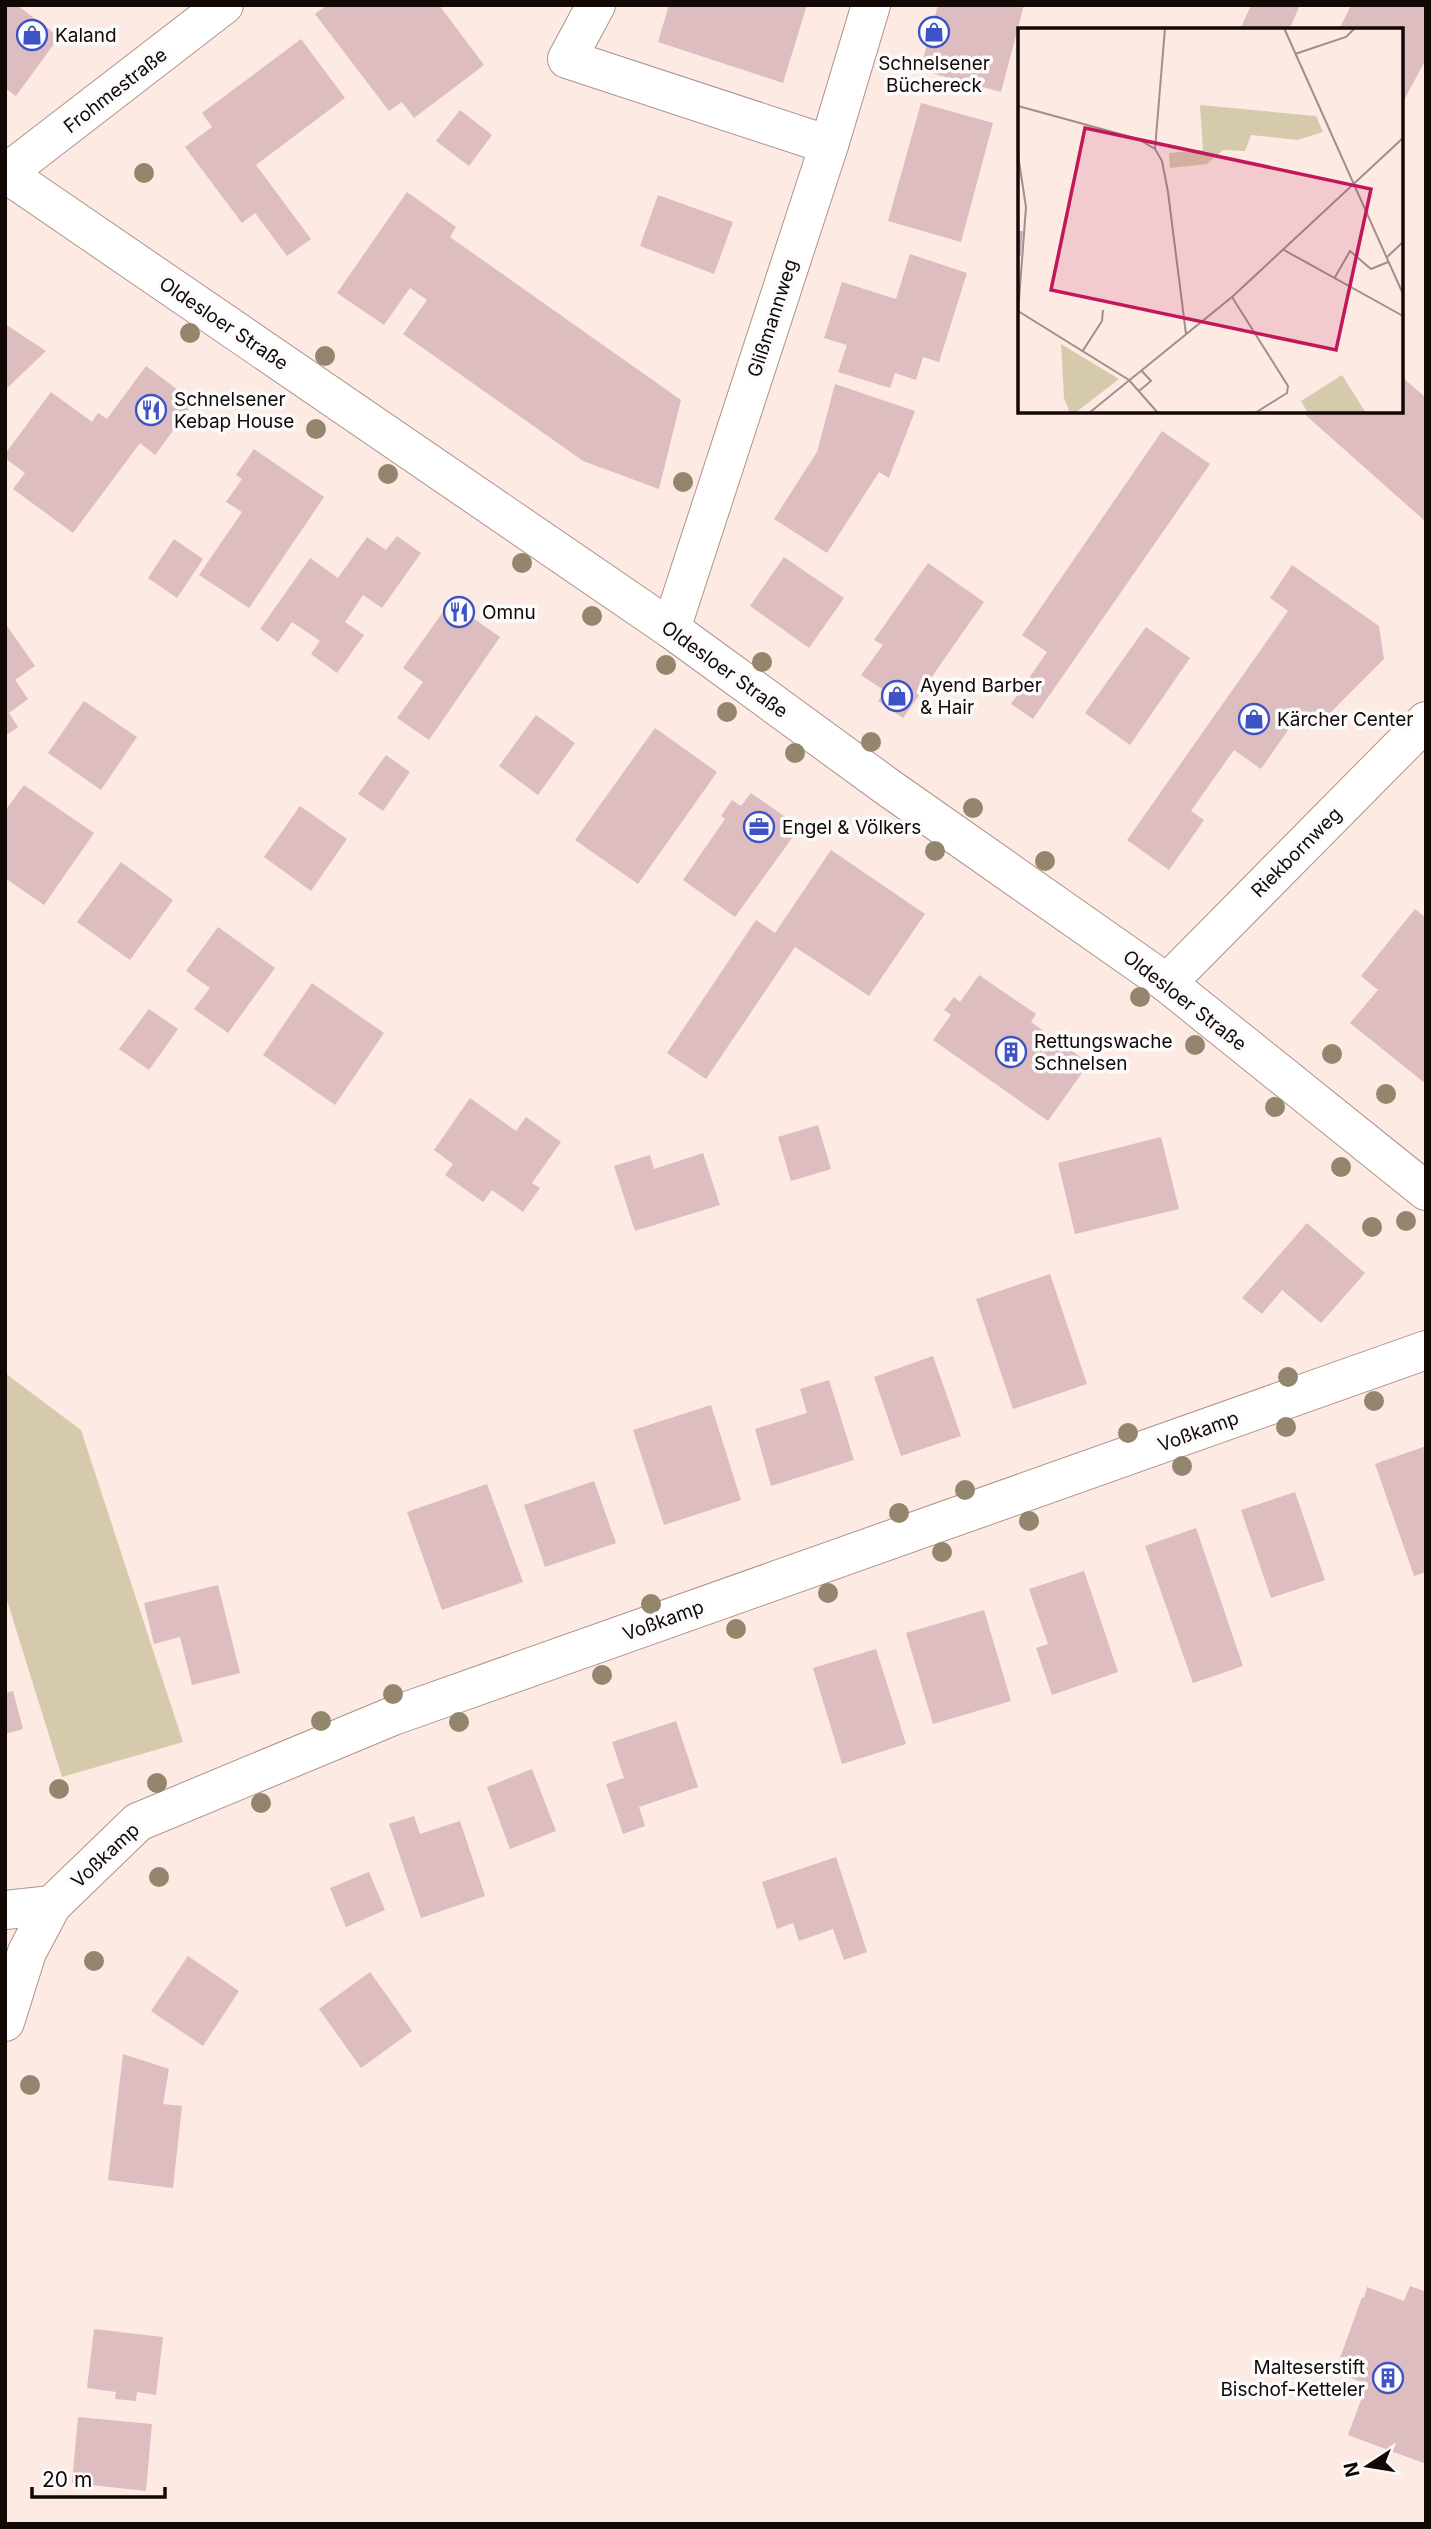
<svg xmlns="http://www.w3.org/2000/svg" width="1431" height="2529" font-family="Inter,sans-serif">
<rect width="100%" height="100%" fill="#fceae3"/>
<path fill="#d5cbac" d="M5,1373L81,1430L183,1742L62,1777L5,1594Z"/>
<g fill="#ddbdbf">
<path d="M5,5H17L59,37L16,96L5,88Z"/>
<path d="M327,5H439L484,65L414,118L402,102L389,111L315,14Z"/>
<path d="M669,5H807L783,83L658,42Z"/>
<path d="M938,5H1024L1001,92L920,70Z"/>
<path d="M1251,5H1300L1289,30H1240Z"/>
<path d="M1351,5H1426V59L1401,106V30H1339Z"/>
<path d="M301,39L345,98L256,165L311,239L287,256L255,213L242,223L185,147L212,127L202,113Z"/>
<path d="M921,103L993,123L961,242L888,221Z"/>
<path d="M460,110L492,135L469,166L436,141Z"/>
<path d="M407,192L456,227L450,237L681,400L659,489L583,461L403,334L427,300L410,288L384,325L337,293Z"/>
<path d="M658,195L733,222L714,274L640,246Z"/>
<path d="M910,254L967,273L939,362L923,357L916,380L895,373L890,388L838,372L847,345L824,338L842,282L896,299Z"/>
<path d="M5,324L46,351L5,390Z"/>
<path d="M146,366L194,402L155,455L140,443L73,533L13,489L25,473L5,458V454L51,392L92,422L98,413L107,419Z"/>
<path d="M1401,376L1426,398V522L1301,411H1401Z"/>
<path d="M835,384L915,411L889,478L879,472L827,553L774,519L817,452Z"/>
<path d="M1162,431L1210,464L1033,719L1011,704L1047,652L1022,635Z"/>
<path d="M254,449L324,497L249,608L199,575L242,512L226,502L242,479L236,475Z"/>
<path d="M397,536L421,553L382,608L363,595L345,622L364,635L337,673L311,654L320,641L292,622L278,642L260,629L310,558L338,578L367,537L386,550Z"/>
<path d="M174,539L203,559L177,598L148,578Z"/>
<path d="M784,557L844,598L809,648L750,606Z"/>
<path d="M928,563L984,602L903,718L878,701L885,691L861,675L883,645L874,640Z"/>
<path d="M1292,565L1379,626L1384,659L1318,725L1300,713L1261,769L1234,750L1191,811L1204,820L1169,870L1127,840L1288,611L1270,598Z"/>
<path d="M450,602L500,637L429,740L397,718L423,682L403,668Z"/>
<path d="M5,623L35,666L15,680L28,699L9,713L18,727L5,736Z"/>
<path d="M1146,627L1190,658L1130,745L1085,713Z"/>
<path d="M84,701L137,737L101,790L48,753Z"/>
<path d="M536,715L575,743L538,795L499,766Z"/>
<path d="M655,728L717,772L638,884L575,840Z"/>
<path d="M386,755L410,772L383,811L358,794Z"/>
<path d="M24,785L94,833L44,905L5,878V811Z"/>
<path d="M751,793L800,827L735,917L683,880L725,819L721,816L732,800L741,806Z"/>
<path d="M300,806L347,839L311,891L264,857Z"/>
<path d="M831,850L925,914L869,996L795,947L706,1079L667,1053L756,920L775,933Z"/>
<path d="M121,862L173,900L130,960L77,922Z"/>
<path d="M1415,909L1426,918V1084L1350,1023L1378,990L1361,976Z"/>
<path d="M218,927L275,968L228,1033L194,1009L210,988L186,971Z"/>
<path d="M979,975L1036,1014L1031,1022L1089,1063L1048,1121L933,1040L951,1015L944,1010L954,997L960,1002Z"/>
<path d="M312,983L384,1033L335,1105L263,1055Z"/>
<path d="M149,1009L178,1029L149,1070L119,1049Z"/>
<path d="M470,1098L516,1131L526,1117L561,1142L532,1183L540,1188L523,1212L492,1190L483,1202L445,1175L453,1164L434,1150Z"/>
<path d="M818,1125L831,1169L791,1181L778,1137Z"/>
<path d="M1161,1137L1179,1209L1075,1234L1058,1163Z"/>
<path d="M703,1153L720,1205L635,1231L614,1166L650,1155L654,1169Z"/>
<path d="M1307,1223L1365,1273L1321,1323L1282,1290L1262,1314L1242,1298Z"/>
<path d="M1050,1274L1087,1384L1013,1409L976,1299Z"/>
<path d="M933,1356L961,1436L901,1456L874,1377Z"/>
<path d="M829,1380L854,1460L771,1486L755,1429L807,1413L800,1389Z"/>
<path d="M711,1405L741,1500L664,1525L633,1430Z"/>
<path d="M1426,1446V1572L1414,1576L1375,1464Z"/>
<path d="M594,1481L616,1543L545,1567L524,1505Z"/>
<path d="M487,1484L523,1582L442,1610L407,1512Z"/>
<path d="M1295,1492L1325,1580L1271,1598L1241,1510Z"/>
<path d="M1196,1528L1243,1666L1193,1683L1145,1546Z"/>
<path d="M1084,1571L1118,1672L1052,1695L1036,1648L1048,1644L1029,1589Z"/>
<path d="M218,1585L240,1673L192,1685L180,1637L154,1644L144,1603Z"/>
<path d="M984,1610L1011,1701L933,1724L906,1633Z"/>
<path d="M876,1649L906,1744L842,1764L813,1668Z"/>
<path d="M13,1691L23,1729L5,1734V1693Z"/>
<path d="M676,1721L698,1787L639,1807L645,1826L623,1834L606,1784L624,1778L612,1742Z"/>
<path d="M532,1769L556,1831L510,1849L487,1787Z"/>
<path d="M414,1816L420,1834L460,1821L485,1896L421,1918L389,1824Z"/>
<path d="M836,1857L867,1952L844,1960L833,1929L799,1941L793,1923L777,1929L762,1882Z"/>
<path d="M369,1872L385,1910L346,1927L330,1888Z"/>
<path d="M188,1956L239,1991L203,2046L151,2011Z"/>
<path d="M370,1972L412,2031L361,2068L319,2009Z"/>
<path d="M123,2054L169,2069L163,2104L182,2106L173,2188L108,2180Z"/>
<path d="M1410,2286L1424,2291L1426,2286V2464L1348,2435L1367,2384L1335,2372L1362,2297L1364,2298L1367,2287L1404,2301Z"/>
<path d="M94,2329L163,2337L156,2395L137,2392L136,2401L115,2399L116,2392L87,2388Z"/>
<path d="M78,2417L152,2424L146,2491L72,2483Z"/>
</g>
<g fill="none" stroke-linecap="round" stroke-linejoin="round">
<g stroke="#af938a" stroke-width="40">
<g id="minor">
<path d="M596,5L567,59L829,145"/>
<path d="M5,174L224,5"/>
<path d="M671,629L829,145L871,5"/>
<path d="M1167,983L1426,721"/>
<path d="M5,1910L52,1905"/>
<path d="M5,2022L27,1952L52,1905L138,1822L393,1716L1426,1350"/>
</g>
</g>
<g stroke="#af938a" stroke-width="40">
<path id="major" d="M5,173L671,629L889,788L1167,983L1426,1191"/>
</g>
<use href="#minor" stroke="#fff" stroke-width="38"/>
<use href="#major" stroke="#fff" stroke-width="38"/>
</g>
<g fill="#94856d">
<circle cx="144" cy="173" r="10"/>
<circle cx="190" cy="333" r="10"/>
<circle cx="325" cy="356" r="10"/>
<circle cx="316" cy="429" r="10"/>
<circle cx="388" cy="474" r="10"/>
<circle cx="683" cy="482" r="10"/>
<circle cx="522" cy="563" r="10"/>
<circle cx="592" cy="616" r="10"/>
<circle cx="762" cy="662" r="10"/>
<circle cx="666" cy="665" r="10"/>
<circle cx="727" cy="712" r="10"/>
<circle cx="871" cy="742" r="10"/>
<circle cx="795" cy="753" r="10"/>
<circle cx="973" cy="808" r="10"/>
<circle cx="935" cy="851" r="10"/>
<circle cx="1045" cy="861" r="10"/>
<circle cx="1140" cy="997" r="10"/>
<circle cx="1195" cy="1045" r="10"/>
<circle cx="1332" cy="1054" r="10"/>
<circle cx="1386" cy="1094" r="10"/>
<circle cx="1275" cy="1107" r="10"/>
<circle cx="1341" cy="1167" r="10"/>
<circle cx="1406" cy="1221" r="10"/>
<circle cx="1372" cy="1227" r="10"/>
<circle cx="1288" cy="1377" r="10"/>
<circle cx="1374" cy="1401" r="10"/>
<circle cx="1286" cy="1427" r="10"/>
<circle cx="1128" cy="1433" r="10"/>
<circle cx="1182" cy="1466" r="10"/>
<circle cx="965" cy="1490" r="10"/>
<circle cx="899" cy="1513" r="10"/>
<circle cx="1029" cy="1521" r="10"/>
<circle cx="942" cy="1552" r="10"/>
<circle cx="828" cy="1593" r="10"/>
<circle cx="651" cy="1604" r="10"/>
<circle cx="736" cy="1629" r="10"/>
<circle cx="602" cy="1675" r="10"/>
<circle cx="393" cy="1694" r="10"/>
<circle cx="321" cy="1721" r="10"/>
<circle cx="459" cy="1722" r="10"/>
<circle cx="157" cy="1783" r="10"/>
<circle cx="59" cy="1789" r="10"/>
<circle cx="261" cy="1803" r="10"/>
<circle cx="159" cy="1877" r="10"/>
<circle cx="94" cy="1961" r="10"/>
<circle cx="30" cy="2085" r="10"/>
</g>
<defs>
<g id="shop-ring" transform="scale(1.575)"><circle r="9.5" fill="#fbfbfb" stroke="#3d52c5" stroke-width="1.5"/><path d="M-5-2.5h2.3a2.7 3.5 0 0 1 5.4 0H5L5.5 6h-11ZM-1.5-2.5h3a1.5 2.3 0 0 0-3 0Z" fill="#3d52c5"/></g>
<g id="restaurant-ring" transform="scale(1.575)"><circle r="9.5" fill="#fbfbfb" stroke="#3d52c5" stroke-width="1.5"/><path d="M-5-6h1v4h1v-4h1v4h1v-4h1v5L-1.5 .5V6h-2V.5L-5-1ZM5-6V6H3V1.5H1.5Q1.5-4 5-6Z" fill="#3d52c5"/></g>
<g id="office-ring" transform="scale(1.575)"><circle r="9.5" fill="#fbfbfb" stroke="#3d52c5" stroke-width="1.5"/><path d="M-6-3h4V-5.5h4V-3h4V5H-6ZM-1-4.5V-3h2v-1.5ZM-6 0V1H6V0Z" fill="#3d52c5"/></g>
<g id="building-ring" transform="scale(1.575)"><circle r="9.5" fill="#fbfbfb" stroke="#3d52c5" stroke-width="1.5"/><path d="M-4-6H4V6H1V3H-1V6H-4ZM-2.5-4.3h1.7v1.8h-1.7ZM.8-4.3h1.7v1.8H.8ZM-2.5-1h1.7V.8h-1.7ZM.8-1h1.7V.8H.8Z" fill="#3d52c5"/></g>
</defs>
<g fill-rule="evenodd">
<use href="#shop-ring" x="934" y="32"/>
<use href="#shop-ring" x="32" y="35"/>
<use href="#restaurant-ring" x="151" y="410"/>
<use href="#restaurant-ring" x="459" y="612"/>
<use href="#shop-ring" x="897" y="696"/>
<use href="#shop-ring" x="1254" y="719"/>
<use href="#office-ring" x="759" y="827"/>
<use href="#building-ring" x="1011" y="1052"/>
<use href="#building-ring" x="1388" y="2378"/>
</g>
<g text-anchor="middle" stroke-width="7" stroke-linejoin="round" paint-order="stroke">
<g font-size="19" fill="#120906" stroke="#fbfbfb" text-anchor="start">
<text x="55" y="42">Kaland</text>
<text x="934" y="70" text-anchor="middle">Schnelsener<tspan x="934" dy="22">Büchereck</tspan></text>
<text x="174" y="406">Schnelsener<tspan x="174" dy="22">Kebap House</tspan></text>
<text x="482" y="619">Omnu</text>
<text x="920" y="692">Ayend Barber<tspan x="920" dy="22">&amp; Hair</tspan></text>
<text x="1277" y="726">Kärcher Center</text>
<text x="782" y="834">Engel &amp; Völkers</text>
<text x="1034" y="1048">Rettungswache<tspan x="1034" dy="22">Schnelsen</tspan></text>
<text x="1365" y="2374" text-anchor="end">Malteserstift<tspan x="1365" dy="22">Bischof-Ketteler</tspan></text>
</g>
<g font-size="19" fill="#120906" stroke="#fbfbfb">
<text transform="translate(115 90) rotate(-38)" y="7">Frohmestraße</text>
<text transform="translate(772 318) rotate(-72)" y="7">Glißmannweg</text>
<text transform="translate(224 323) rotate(34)" y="7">Oldesloer Straße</text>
<text transform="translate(725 669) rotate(36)" y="7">Oldesloer Straße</text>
<text transform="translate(1296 852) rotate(-45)" y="7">Riekbornweg</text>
<text transform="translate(1185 1000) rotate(38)" y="7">Oldesloer Straße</text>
<text transform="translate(1198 1431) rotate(-20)" y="7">Voßkamp</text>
<text transform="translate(663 1620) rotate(-20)" y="7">Voßkamp</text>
<text transform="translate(105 1855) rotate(-43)" y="7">Voßkamp</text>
</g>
</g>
<g transform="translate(1018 28)">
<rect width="385" height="385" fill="#fceae3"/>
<path d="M182,77L298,88L305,104L280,112L233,107L227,123L205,122L189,136L152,140L151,125L185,122ZM43,316L101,351L57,385H52L46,370ZM324,347L348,385H290L283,373Z" fill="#d5cbac"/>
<path fill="none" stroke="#d2a3ba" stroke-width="3.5" d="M1,228L3,203"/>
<path fill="none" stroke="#9e908b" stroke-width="2" d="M266,0L385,266M277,26L328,9L337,0M0,78L120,111L137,121L144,133L150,164L168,306M137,121L147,0M0,127L8,179L0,285M266,222L385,288M368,230L385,214M316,251L332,223L353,241L370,234M214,269L270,358L269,365L237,385M0,283L111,352L140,385M64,324L84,293L85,282M121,363L133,353L123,342M71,385L214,269L385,110"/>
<path fill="#c2185b" fill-opacity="0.15" stroke="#c2185b" stroke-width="3.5" d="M67,100L353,161L318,322L33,262Z"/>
<rect width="385" height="385" fill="none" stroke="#120906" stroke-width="3.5"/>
</g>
<rect width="1431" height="2529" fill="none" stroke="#120906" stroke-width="14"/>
<g transform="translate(1368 2466) rotate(258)" stroke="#fbfbfb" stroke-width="5" paint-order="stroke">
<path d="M0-5L12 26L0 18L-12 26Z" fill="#120906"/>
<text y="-10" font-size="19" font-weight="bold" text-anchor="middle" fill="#120906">N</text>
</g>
<path d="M32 2487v10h133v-10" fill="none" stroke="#120906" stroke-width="3.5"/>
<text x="42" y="2487" font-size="21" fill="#120906" stroke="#fbfbfb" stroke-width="5" paint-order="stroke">20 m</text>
</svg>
